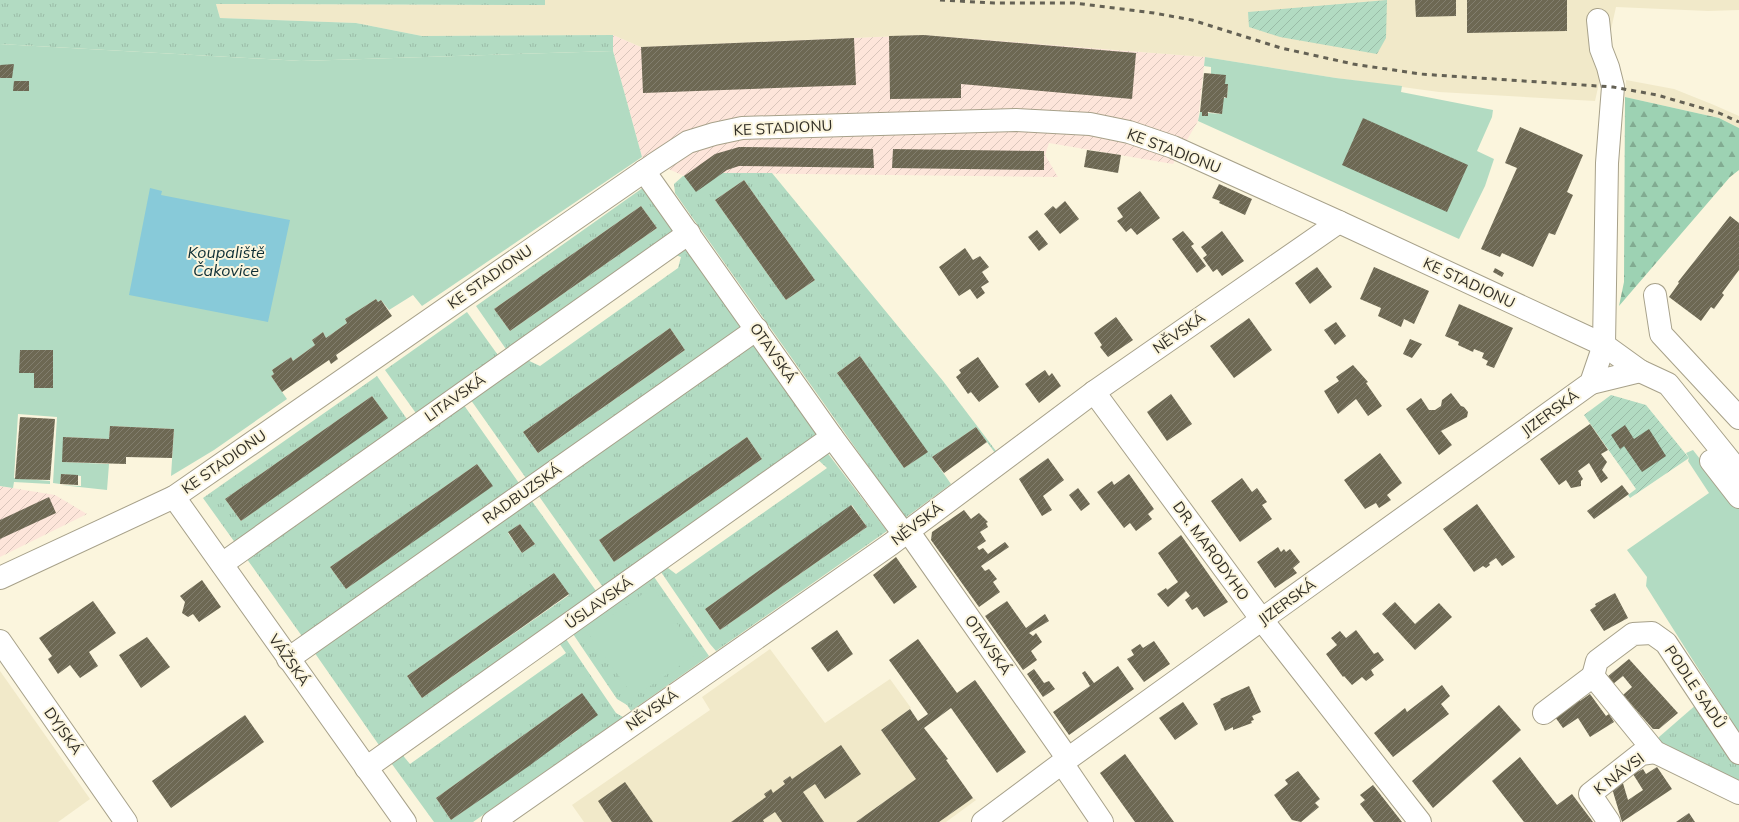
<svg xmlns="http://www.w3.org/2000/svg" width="1739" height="822" font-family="Mulish,sans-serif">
<defs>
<pattern id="industrial-furrows" width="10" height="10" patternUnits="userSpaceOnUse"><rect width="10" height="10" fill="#fde5da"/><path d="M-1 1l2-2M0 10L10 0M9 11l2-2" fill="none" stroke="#d9c5bb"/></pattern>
<pattern id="grass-tufts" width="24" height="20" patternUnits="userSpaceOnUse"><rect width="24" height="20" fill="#b2dbc2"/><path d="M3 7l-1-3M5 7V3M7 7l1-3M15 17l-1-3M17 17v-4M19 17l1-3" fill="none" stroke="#9abca7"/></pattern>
<pattern id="forest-firs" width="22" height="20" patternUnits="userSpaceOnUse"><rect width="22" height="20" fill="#9dd2b3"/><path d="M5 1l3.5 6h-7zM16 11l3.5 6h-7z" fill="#81ab91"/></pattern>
<pattern id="garden-furrows" width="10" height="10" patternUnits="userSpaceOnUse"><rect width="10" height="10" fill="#b2dbc2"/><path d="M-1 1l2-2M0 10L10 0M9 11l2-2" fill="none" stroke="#9abca7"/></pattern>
<pattern id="building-hatch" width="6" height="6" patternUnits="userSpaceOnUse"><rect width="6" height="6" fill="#6d6853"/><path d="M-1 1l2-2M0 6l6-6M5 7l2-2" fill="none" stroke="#827e6e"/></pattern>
</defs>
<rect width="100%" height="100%" fill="#fbf5dd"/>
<g fill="url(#industrial-furrows)">
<path d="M613,35L641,47L924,35L1205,57L1198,121L1173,164L1049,143L1045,155L1058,177L722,173L696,192L684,176L642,157L613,51Z"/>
<path d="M0,486L55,495L87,514L0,557Z"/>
</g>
<g fill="#f1e9c9">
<path d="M545,0H1739V10L1708,11L1616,7L1595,101L1439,92L1336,78L1205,57L924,35L641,47L613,35L422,36L356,23L220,18L216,4L545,5Z"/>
<path d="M1626,80L1674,89L1714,105L1739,116V128L1719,118L1625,97Z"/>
<path d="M770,649L825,723L890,679L911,708L881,730L916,779L856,822H584L572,805L710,710L702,697Z"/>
<path d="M0,671L90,799L58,822H0Z"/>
<path d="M973,798L976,800L946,822H939Z"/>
</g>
<g fill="url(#grass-tufts)" fill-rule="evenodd">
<path d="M0,0H545V5L216,4L220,18L356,23L422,36L613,35V51L301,61L0,44Z"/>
<path d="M722,173H772L943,381L996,451L995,453L976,427L932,457L951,484L905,518L675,193L674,184L683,176ZM744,180L815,280L786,300L715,200ZM860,356L927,452L904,468L837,373Z"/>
<path d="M644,187L676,233L508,352L476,306ZM641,206L657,228L510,331L494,309Z"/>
<path d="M687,248L744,329L528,481L468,396L523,358L540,366L678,268L681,257L673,254ZM670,328L685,350L538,453L523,432Z"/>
<path d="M467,312L500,358L418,416L385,370Z"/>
<path d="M755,344L821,438L605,590L536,492L741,349ZM747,437L762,459L614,562L599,540Z"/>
<path d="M377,376L409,422L236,544L203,498ZM372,396L387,417L241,521L225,499Z"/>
<path d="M461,401L521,486L304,639L244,555ZM477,464L492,486L346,589L330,567Z"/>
<path d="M826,451L887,531L716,651L710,644L659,569L664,565L676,574L820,473L827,468L816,458ZM852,505L867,527L720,630L705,609Z"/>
<path d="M529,497L599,595L381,748L312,649ZM520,524L535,544L522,553L508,533ZM554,573L569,595L422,698L407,676Z"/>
<path d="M652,574L709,656L631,711L627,705L617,699L571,631Z"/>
<path d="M564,636L616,713L623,717L473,822H434L389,760L400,752L410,764L566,653L557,640ZM582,693L577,731L451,820L436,798Z"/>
<path d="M1697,704L1739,761V786L1666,750L1658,740L1659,737Z"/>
</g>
<path fill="url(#forest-firs)" d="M1625,97L1719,118L1739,128V170L1730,177L1619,306L1624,282Z"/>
<g fill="#b2dbc2">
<path d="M0,44L301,61L613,51L642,157L422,306L413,295L389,310L381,300L378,302L376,299L345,319L347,323L326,338L323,332L312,340L315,345L293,361L291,357L272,370L274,374L271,376L287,399L214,450L171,476L174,429L110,426L109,439L63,437V462L109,464L107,490L61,485L81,486V476L61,474L60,484L53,483L57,417L18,414L14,478L50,481V484L14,482L13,488L0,486Z"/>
<path d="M1205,57L1336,78L1402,86L1401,92L1493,110L1492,117L1477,151L1494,159L1485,186L1459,239L1198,121L1200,112H1202V116H1208V113L1222,114L1223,98H1227L1228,85L1225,84L1221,75L1211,74V67L1204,66Z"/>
<path d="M1693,450L1739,509V733L1646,586L1647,577L1627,550L1709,493L1688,461L1689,458L1686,453Z"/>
<path d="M653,587L697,654L634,697L587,632Z"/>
</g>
<g fill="url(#garden-furrows)">
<path d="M1387,0L1386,38L1377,54L1280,37L1249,27L1248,12Z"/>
<path d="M1611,395L1646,405L1689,458L1630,498L1628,495L1636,489L1584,415Z"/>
</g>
<path fill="#88cad9" d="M150,188L162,191L161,195L290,220L268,322L129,295Z"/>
<g fill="url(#building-hatch)">
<path d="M1415,0H1456V16L1416,17Z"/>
<path d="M1467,0H1567V31L1467,33Z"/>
<path d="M924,35L1136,53L1132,99L961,84V98L890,99L889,36Z"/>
<path d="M854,38L856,85L643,93L641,47Z"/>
<path d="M14,64L12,78H0V65Z"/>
<path d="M1204,73L1226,75L1225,84H1228L1227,98L1224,97L1222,114L1208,112V116H1202V112H1200Z"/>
<path d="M14,81H29V91H13Z"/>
<path d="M1363,118L1468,165L1447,212L1342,165Z"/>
<path d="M1520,127L1583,155L1567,192L1573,195L1555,235L1549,233L1533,267L1502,253L1500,257L1481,249L1517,168L1505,163Z"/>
<path d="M739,147L873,149L874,168L739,166L727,170L696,192L684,176L715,154Z"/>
<path d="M893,149L1044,151V170L892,168Z"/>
<path d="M1087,150L1121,155L1118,173L1084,167Z"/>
<path d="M744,180L815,280L786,300L715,200Z"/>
<path d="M1219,184L1252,199L1245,215L1219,203L1220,201L1212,198Z"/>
<path d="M1140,191L1160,218L1137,235L1131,228L1126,232L1117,221L1123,217L1117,208Z"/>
<path d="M1065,201L1079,219L1060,234L1044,214L1053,206L1056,209Z"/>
<path d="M641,206L657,228L510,331L494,309Z"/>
<path d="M1730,216L1739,223V270L1722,293L1724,295L1714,309L1711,307L1701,321L1669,297L1679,283L1678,282Z"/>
<path d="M1037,230L1048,244L1039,251L1028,237Z"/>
<path d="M1183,231L1194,244L1191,246L1206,266L1197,273L1172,239Z"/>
<path d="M1222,231L1244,261L1222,276L1217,269L1213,272L1203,258L1207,255L1201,247Z"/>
<path d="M965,248L973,260L980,256L989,267L982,272L989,282L981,287L985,293L977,299L970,289L959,296L939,267Z"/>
<path d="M1317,267L1332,287L1310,304L1295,283Z"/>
<path d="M1374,267L1429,291L1414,324L1404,319L1401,327L1378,316L1381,308L1360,299Z"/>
<path d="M1495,268L1504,273L1502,277L1493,272Z"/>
<path d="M376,299L378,302L381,300L392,316L336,355L338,359L331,364L329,360L282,392L271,376L274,374L272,370L291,357L293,361L315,345L312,340L323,332L326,338L347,323L345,319Z"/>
<path d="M1459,304L1513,328L1494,368L1486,365L1488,361L1482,358L1484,353L1474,349L1473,352L1458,345L1459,342L1445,336Z"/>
<path d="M1116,317L1133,340L1108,357L1100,347L1102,345L1094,333Z"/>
<path d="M1249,318L1272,350L1234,378L1210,346Z"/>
<path d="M1336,322L1346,336L1335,345L1324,330Z"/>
<path d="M670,328L685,350L538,453L523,432Z"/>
<path d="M1410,339L1422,344L1412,358L1403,354Z"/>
<path d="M20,350H53V388H34V373H19Z"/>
<path d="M860,356L928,452L904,468L837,373Z"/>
<path d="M978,357L999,387L979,402L971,392L968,394L956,377L961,373L959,370Z"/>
<path d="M1353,365L1368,382L1366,383L1382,406L1368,416L1356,399L1338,414L1324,391L1339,381L1336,377Z"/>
<path d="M1045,370L1049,376L1052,373L1061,386L1039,403L1025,384Z"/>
<path d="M1451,393L1461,406L1464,407L1468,412L1467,417L1441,431L1452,445L1439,455L1406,409L1421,398L1429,410H1435L1441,406L1442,400Z"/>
<path d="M1171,394L1192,424L1167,441L1147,412Z"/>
<path d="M372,396L388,418L241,521L225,499Z"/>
<path d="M20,417L55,419L50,480L15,479Z"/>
<path d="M1590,424L1608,450L1601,454L1607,462L1602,470L1608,478L1601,483L1589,463L1578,471L1583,479L1581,481V486L1571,488L1566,480L1559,485L1540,459Z"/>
<path d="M1625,425L1634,439L1649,429L1666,456L1642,472L1624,446L1620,449L1611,435Z"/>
<path d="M110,426L174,429L172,458L126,457V464L62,462L63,437L109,439Z"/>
<path d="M976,427L987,442L944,473L932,457Z"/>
<path d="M747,437L762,459L614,562L599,540Z"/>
<path d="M1380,453L1402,483L1387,495L1391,500L1379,508L1376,503L1365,509L1344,480Z"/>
<path d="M1048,458L1064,480L1043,496L1052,510L1042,516L1019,479Z"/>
<path d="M477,464L493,486L346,589L330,567Z"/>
<path d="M61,474L78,475V485L60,484Z"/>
<path d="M1129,474L1154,509L1148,514L1152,519L1136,531L1130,523L1124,528L1097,492L1112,481L1114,485Z"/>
<path d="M1242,478L1252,492L1257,488L1267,502L1262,505L1272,519L1240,542L1211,501Z"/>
<path d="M1622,485L1629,494L1594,519L1587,511Z"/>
<path d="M1078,488L1090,504L1081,511L1069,495Z"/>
<path d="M49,497L56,513L0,539V520Z"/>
<path d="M1477,504L1515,557L1502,566L1496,558L1489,563L1490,565L1486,568L1483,566L1474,572L1443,529Z"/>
<path d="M851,505L867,527L720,630L705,609Z"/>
<path d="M964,510L971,519L979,513L988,522L986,523L988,527L980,532L986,541L977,547L979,550L983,548L988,554L1005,542L1009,547L981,566L985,571L989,569L997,579L993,582L1000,592L979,607L931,540L932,532Z"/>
<path d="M520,524L535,544L522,553L508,532Z"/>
<path d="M1181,535L1228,602L1204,617L1197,607L1192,610L1185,600L1190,596L1186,591L1168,607L1157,594L1166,588L1167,590L1178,582L1158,553Z"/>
<path d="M1278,547L1281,552L1284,549L1286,552L1290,549L1300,562L1293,568L1297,573L1275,588L1257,562Z"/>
<path d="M896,557L917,587L894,604L873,575Z"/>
<path d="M554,573L569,594L422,698L407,676Z"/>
<path d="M202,580L221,607L199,622L193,614L188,617L182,613L185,602L180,596Z"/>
<path d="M1615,593L1628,618L1604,631L1590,610L1596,606L1595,604Z"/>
<path d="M93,601L116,633L89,652L98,666L80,678L70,665L58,674L48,659L52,656L39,638Z"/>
<path d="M1007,601L1026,628L1045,614L1049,621L1029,633L1033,636L1036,633L1042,642L1031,651L1037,660L1023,670L985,616Z"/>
<path d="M1395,602L1415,624L1439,603L1452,617L1415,650L1382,614Z"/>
<path d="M837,630L853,654L828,672L811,648Z"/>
<path d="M1356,630L1374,654L1378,652L1384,660L1371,670L1374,675L1366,681L1362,677L1352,685L1344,676L1343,677L1326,654L1337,645L1331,638L1340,631L1346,638Z"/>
<path d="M147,637L170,667L141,688L119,655Z"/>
<path d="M918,639L957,693L975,680L1026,752L997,773L951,708L924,728L948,759L946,760L973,798L939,822H856L916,779L881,730L910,709L918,721L928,714L889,660Z"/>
<path d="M1154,641L1170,664L1144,682L1127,659L1134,655L1131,650L1140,644L1143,648Z"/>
<path d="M1629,659L1678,713L1659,729H1653L1623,695L1632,687L1623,676L1613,684L1607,677Z"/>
<path d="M1118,666L1134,689L1069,735L1053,712L1090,686L1082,673L1085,671L1094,683Z"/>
<path d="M1034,669L1044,683L1049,681L1055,689L1043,697L1027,674Z"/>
<path d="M1442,685L1450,696L1441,704L1449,714L1393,757L1374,733L1405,708L1407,712Z"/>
<path d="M1249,686L1261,712L1252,716L1254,720L1251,721L1252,723L1233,730V727L1225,731L1213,704L1221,700L1220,699Z"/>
<path d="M582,693L598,715L529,766L451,820L436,798Z"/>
<path d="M1590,694L1606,716L1609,714L1614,722L1590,737L1578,718L1563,728L1555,717L1571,707L1568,703L1578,697L1580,701Z"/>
<path d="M1183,702L1198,724L1175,740L1159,718Z"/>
<path d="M1499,705L1521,730L1433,808L1412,781Z"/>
<path d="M245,715L264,742L171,808L152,781Z"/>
<path d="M841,745L861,774L825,799L815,784L803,792L824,822H782L775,812L763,820L764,822H731L766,797L764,794L771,789L773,793L785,784L783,781L790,776L792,779Z"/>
<path d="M1125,754L1174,822H1135L1100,773Z"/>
<path d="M1520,757L1557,805L1572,794L1593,822H1524L1492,781Z"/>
<path d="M1657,767L1672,789L1622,822L1611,785L1622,780L1628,800L1643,790L1633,774L1643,769L1646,774Z"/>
<path d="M1298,771L1320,799L1315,803L1319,807L1301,822L1292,820L1274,795L1288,784L1285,780Z"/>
<path d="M625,782L653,822H612L598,801Z"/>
<path d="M1373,785L1402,822H1374L1360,804L1365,800L1360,795Z"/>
<path d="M1689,813L1695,822H1676Z"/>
</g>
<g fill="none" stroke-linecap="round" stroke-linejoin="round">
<g stroke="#a7a18a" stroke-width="24">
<g id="minor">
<path d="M644,171L832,437L904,534"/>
<path d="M1655,295L1661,334L1739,418"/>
<path d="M1591,383L1640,371"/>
<path d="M1094,392L1262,620L1420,822"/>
<path d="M1711,461L1739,497"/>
<path d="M174,497L405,822"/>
<path d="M908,531L1068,759"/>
<path d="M222,564L689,233"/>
<path d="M0,578L174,497L653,165L688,142L714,134L742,128L1016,120L1090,124L1129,132L1173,147L1339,222L1604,345L1640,371L1668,384L1739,472"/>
<path d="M0,641L126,822"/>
<path d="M288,659L757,329"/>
<path d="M1544,713L1593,676"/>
<path d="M1739,753L1666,643L1652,633L1633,634L1597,661L1593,676L1655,752L1739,793"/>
<path d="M1062,763L1102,822"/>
<path d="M366,768L832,437"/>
<path d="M493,822L891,544L1094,392L1339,222"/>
<path d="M983,822L1062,763L1591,383L1604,345L1607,163L1613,87L1608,67L1601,49L1598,20"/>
<path d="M1609,822L1590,794L1641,754L1655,752"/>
</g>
</g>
<use href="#minor" stroke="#fff" stroke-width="22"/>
<path stroke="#646154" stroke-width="3" stroke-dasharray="5 5" stroke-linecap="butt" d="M940,0L994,3H1074L1154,13L1192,20L1281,48L1353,64L1420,74L1613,87L1657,95L1719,113L1739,122"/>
</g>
<g text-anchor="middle" stroke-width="4" stroke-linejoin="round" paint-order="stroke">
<g font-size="15" fill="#322f26" stroke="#fbf5dd">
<text transform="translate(783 128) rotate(-3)" y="5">KE STADIONU</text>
<text transform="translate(1174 151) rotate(21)" y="5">KE STADIONU</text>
<text transform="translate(490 277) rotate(-35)" y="5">KE STADIONU</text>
<text transform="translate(1469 283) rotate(25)" y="5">KE STADIONU</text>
<text transform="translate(1179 333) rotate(-35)" y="5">NĚVSKÁ</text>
<text transform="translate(773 353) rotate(55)" y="5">OTAVSKÁ</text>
<text transform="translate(455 398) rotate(-35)" y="5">LITAVSKÁ</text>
<text transform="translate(1550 413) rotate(-36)" y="5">JIZERSKÁ</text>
<text transform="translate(224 462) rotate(-35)" y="5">KE STADIONU</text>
<text transform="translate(522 494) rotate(-35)" y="5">RADBUZSKÁ</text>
<text transform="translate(917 524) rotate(-37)" y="5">NĚVSKÁ</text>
<text transform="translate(1211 551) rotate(54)" y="5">DR. MARODYHO</text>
<text transform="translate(1287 602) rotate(-36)" y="5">JIZERSKÁ</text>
<text transform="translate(599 603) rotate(-35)" y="5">ÚSLAVSKÁ</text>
<text transform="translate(988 645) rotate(55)" y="5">OTAVSKÁ</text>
<text transform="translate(289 660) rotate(55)" y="5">VÁŽSKÁ</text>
<text transform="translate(1695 687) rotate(56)" y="5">PODLE SADŮ</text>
<text transform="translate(652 710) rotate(-35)" y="5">NĚVSKÁ</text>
<text transform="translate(63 731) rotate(55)" y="5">DYJSKÁ</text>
<text transform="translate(1619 774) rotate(-37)" y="5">K NÁVSI</text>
</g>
<g font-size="16" font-style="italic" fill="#0d2e35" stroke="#fbf5dd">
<text x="226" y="258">Koupaliště<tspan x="226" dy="18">Čakovice</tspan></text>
</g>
</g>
</svg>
